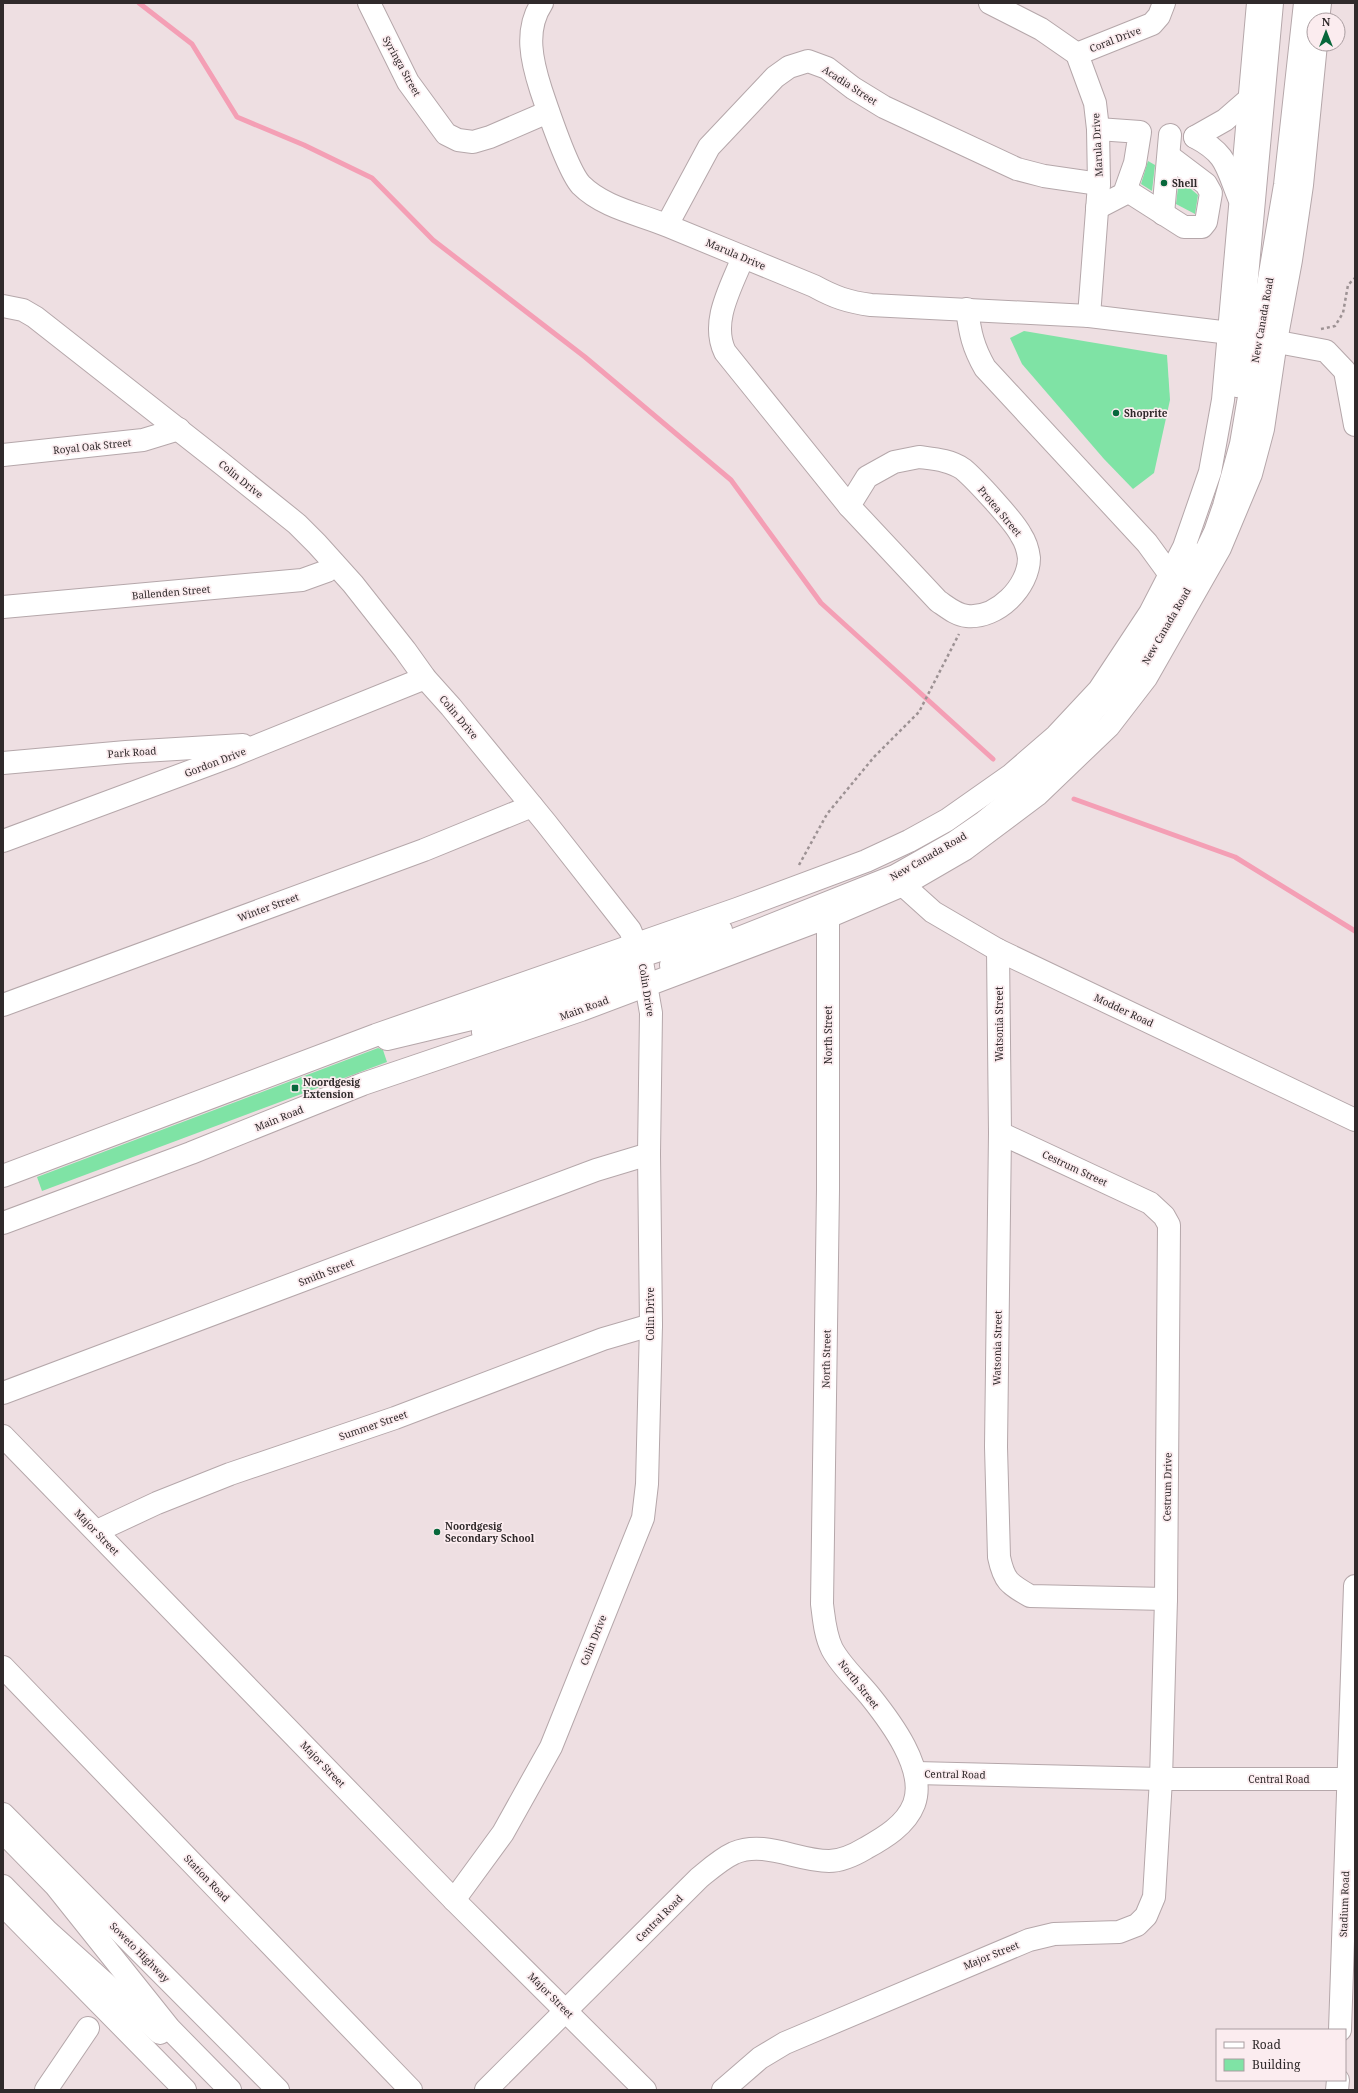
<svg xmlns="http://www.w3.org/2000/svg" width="1358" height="2093" font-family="'Noto Serif',serif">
<rect width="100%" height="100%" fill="#eedfe2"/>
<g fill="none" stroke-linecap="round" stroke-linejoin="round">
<g stroke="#f49fb5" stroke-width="5">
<path d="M139,3L192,44L237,117L304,145L372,178L433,240L585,357L731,480L821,603L993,759"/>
<path d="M1074,799L1235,857L1355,931"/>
</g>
</g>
<g fill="#7fe3a5">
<path d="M1148,161L1155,165L1152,191L1141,184Z"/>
<path d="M1179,179L1198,195L1195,214L1176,204Z"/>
<path d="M1024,331L1167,355L1170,400L1154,473L1133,489L1104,459L1022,364L1010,338Z"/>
<path d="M378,1048L383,1050L387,1062L42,1191L37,1177Z"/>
</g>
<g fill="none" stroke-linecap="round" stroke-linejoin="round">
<g stroke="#b5a7aa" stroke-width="24">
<g id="minor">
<path d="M369,3L408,82L446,134L458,140L473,142L490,137L548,112"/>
<path d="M542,3C524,30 532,62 541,90C548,111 568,171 581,185C604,208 640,214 668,226C717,246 765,266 814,286C834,297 848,302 871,305L1089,316L1230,333L1326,351L1345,371L1355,425"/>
<path d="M990,3L1041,29L1077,54L1095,103L1098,129L1099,184L1089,316"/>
<path d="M1077,54L1152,24L1159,16L1164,3"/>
<path d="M1195,137C1227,154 1226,166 1239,198"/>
<path d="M1195,137L1225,120L1248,100"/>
<path d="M1126,190L1184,227H1202L1206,222L1211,193L1206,184L1169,156"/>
<path d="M1097,208L1124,194L1135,163L1140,132L1098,129"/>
<path d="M1163,214L1170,135"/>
<path d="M667,225L709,147L775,77L789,67L808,61L827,68L853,88L884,107L1017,169L1044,176L1099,184"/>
<path d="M743,257C732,286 710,321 725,352L849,506"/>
<path d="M3,306L23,310L35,317L221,463L297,524L317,544L353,584L405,650L425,678L451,707L546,823L630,930L641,956L651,1013L649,1154L651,1325L647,1484L643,1518L551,1747L503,1833L454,1900"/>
<path d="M967,309C970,333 973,347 985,368L1147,543L1171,576"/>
<path d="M1237,386L1272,3"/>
<path d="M3,455L143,440L179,429"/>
<path d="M919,457C934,459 950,460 963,469C975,479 1014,521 1021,535C1025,541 1028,550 1029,558C1029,587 997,619 967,616C956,615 947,607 938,601L849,506L867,477L894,462Z"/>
<path d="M1194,576L1215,532L1224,506L1241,444L1285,185L1305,3"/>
<path d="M3,607L302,580L327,571L335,565"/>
<path d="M1051,754C1115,696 1155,632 1193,554"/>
<path d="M3,763L126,752L243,745"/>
<path d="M3,841L229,757L425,678"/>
<path d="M903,885L933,912L998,950L1355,1120"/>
<path d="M998,950L1000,1133L996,1447L999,1557C1004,1581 1009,1584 1030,1596L1166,1599"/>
<path d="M671,965L895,876L955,842L984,822L1059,761"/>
<path d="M3,1005L424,850L532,806"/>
<path d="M483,1032L637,978"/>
<path d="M387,1039L471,1019L641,956L721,930"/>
<path d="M3,1393L596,1170L649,1154"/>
<path d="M3,1436L454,1900L645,2090"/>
<path d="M97,1531L157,1503L230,1474L395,1418L603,1339L651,1325"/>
<path d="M3,1667L411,2090"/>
<path d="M916,1773L1161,1779H1355"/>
<path d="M3,1832L55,1885L170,2029L230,2090"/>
<path d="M3,1886L47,1931L160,2033"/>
<path d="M1340,2030L1355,1586"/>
<path d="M46,2090L88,2028"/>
<path d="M486,2090L699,1878C710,1869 721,1859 734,1853C765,1840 797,1861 829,1861C841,1861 856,1854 866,1848C884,1838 906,1825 914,1804C927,1769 890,1721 870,1696C857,1680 841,1666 832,1649C825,1635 824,1619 822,1604L828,1190V917"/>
<path d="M723,2090L760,2058L785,2043L1029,1940L1054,1934L1119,1932L1137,1925L1146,1916L1154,1897L1161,1779L1166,1599L1169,1225L1164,1216L1150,1203L1000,1133"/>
<path d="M1337,2090L1338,2080"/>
</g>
</g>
<g stroke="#b5a7aa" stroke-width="24">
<g id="major">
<path d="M1318,20L1320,3"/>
<path d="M3,1176L376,1035L737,909L866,861L909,841L947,820L1011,775L1056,736L1099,690L1150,613L1184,547L1210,472L1223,400L1258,3"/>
<path d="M3,1223L191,1153L363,1084L581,1010L828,917L903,885L965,849L1037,795L1109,726L1146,678L1220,548L1251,474L1263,429L1276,341L1291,260L1302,185L1316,44"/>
<path d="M3,1814L278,2090"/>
<path d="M3,1905L185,2090"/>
</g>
</g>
<g stroke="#9d9294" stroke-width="2.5" stroke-dasharray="3 3" stroke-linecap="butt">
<path d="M1321,329L1335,326L1343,313L1348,285L1355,278"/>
<path d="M799,865L827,814L874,757L919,712L959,634"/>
</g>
<use href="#minor" stroke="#fff" stroke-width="22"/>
<use href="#major" stroke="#fff" stroke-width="22"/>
</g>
<g fill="#07673b" stroke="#fbecef" stroke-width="1.5">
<circle cx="1164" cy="183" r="4"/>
<circle cx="1116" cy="413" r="4"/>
<rect x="291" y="1084" width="8" height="8" rx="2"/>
<circle cx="437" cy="1532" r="4"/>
</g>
<g text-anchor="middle" stroke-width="3.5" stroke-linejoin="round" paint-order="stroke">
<g font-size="10" fill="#302a2b" stroke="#fbecef">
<text transform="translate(1115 39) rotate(-21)" y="4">Coral Drive</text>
<text transform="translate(402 66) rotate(61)" y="4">Syringa Street</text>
<text transform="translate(850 85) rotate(33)" y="4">Acadia Street</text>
<text transform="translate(1097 145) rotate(-93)" y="4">Marula Drive</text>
<text transform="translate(736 254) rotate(23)" y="4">Marula Drive</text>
<text transform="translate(1262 320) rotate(-80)" y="4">New Canada Road</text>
<text transform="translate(92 446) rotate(-6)" y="4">Royal Oak Street</text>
<text transform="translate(241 479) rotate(39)" y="4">Colin Drive</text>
<text transform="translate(1000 511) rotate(50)" y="4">Protea Street</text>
<text transform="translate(171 592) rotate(-5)" y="4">Ballenden Street</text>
<text transform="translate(1166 626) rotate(-60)" y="4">New Canada Road</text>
<text transform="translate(459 717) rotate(50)" y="4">Colin Drive</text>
<text transform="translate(132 752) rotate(-4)" y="4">Park Road</text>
<text transform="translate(215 762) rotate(-21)" y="4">Gordon Drive</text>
<text transform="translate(928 856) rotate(-30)" y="4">New Canada Road</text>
<text transform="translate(268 907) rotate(-20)" y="4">Winter Street</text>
<text transform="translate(647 990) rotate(81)" y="4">Colin Drive</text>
<text transform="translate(584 1008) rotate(-20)" y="4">Main Road</text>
<text transform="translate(1124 1010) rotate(25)" y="4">Modder Road</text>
<text transform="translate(999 1024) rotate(-90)" y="4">Watsonia Street</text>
<text transform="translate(828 1035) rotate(-90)" y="4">North Street</text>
<text transform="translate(279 1118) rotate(-22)" y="4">Main Road</text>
<text transform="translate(1075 1168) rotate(25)" y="4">Cestrum Street</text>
<text transform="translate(326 1272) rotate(-21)" y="4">Smith Street</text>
<text transform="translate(650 1314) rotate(-90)" y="4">Colin Drive</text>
<text transform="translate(997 1348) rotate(-89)" y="4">Watsonia Street</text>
<text transform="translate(826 1359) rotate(-89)" y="4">North Street</text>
<text transform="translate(373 1425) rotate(-19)" y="4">Summer Street</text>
<text transform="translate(1167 1487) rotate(-89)" y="4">Cestrum Drive</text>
<text transform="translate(97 1532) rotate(46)" y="4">Major Street</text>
<text transform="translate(593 1640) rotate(-68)" y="4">Colin Drive</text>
<text transform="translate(859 1684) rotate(52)" y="4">North Street</text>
<text transform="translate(323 1764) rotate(46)" y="4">Major Street</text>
<text transform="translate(955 1774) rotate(1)" y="4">Central Road</text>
<text x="1279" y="1783">Central Road</text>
<text transform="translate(207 1878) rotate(46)" y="4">Station Road</text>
<text transform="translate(1344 1904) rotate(-88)" y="4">Stadium Road</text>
<text transform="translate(659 1918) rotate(-45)" y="4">Central Road</text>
<text transform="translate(140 1952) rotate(45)" y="4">Soweto Highway</text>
<text transform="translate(991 1955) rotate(-22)" y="4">Major Street</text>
<text transform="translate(551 1995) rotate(45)" y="4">Major Street</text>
</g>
<g font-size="10" font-weight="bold" fill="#302a2b" stroke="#fbecef" text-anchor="start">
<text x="1172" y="187">Shell</text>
<text x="1124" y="417">Shoprite</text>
<text x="303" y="1086">Noordgesig<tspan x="303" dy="12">Extension</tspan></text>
<text x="445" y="1530">Noordgesig<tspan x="445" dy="12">Secondary School</tspan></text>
</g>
</g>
<rect width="1358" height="2093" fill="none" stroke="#302a2b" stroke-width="8"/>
<rect x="1216" y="2029" width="130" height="52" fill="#fbecef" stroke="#aa9ea1"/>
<rect x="1224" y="2042" width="20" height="6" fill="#ffffff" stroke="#aa9ea1"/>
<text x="1252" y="2049" font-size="12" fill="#302a2b">Road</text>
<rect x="1224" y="2059" width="20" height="12" fill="#7fe3a5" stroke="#aa9ea1"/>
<text x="1252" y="2069" font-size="12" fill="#302a2b">Building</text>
<g transform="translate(1326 32)"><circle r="19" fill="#fbecef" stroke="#aa9ea1"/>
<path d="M0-3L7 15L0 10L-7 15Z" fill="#07673b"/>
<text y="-6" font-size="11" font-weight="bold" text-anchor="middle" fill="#302a2b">N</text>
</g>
</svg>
